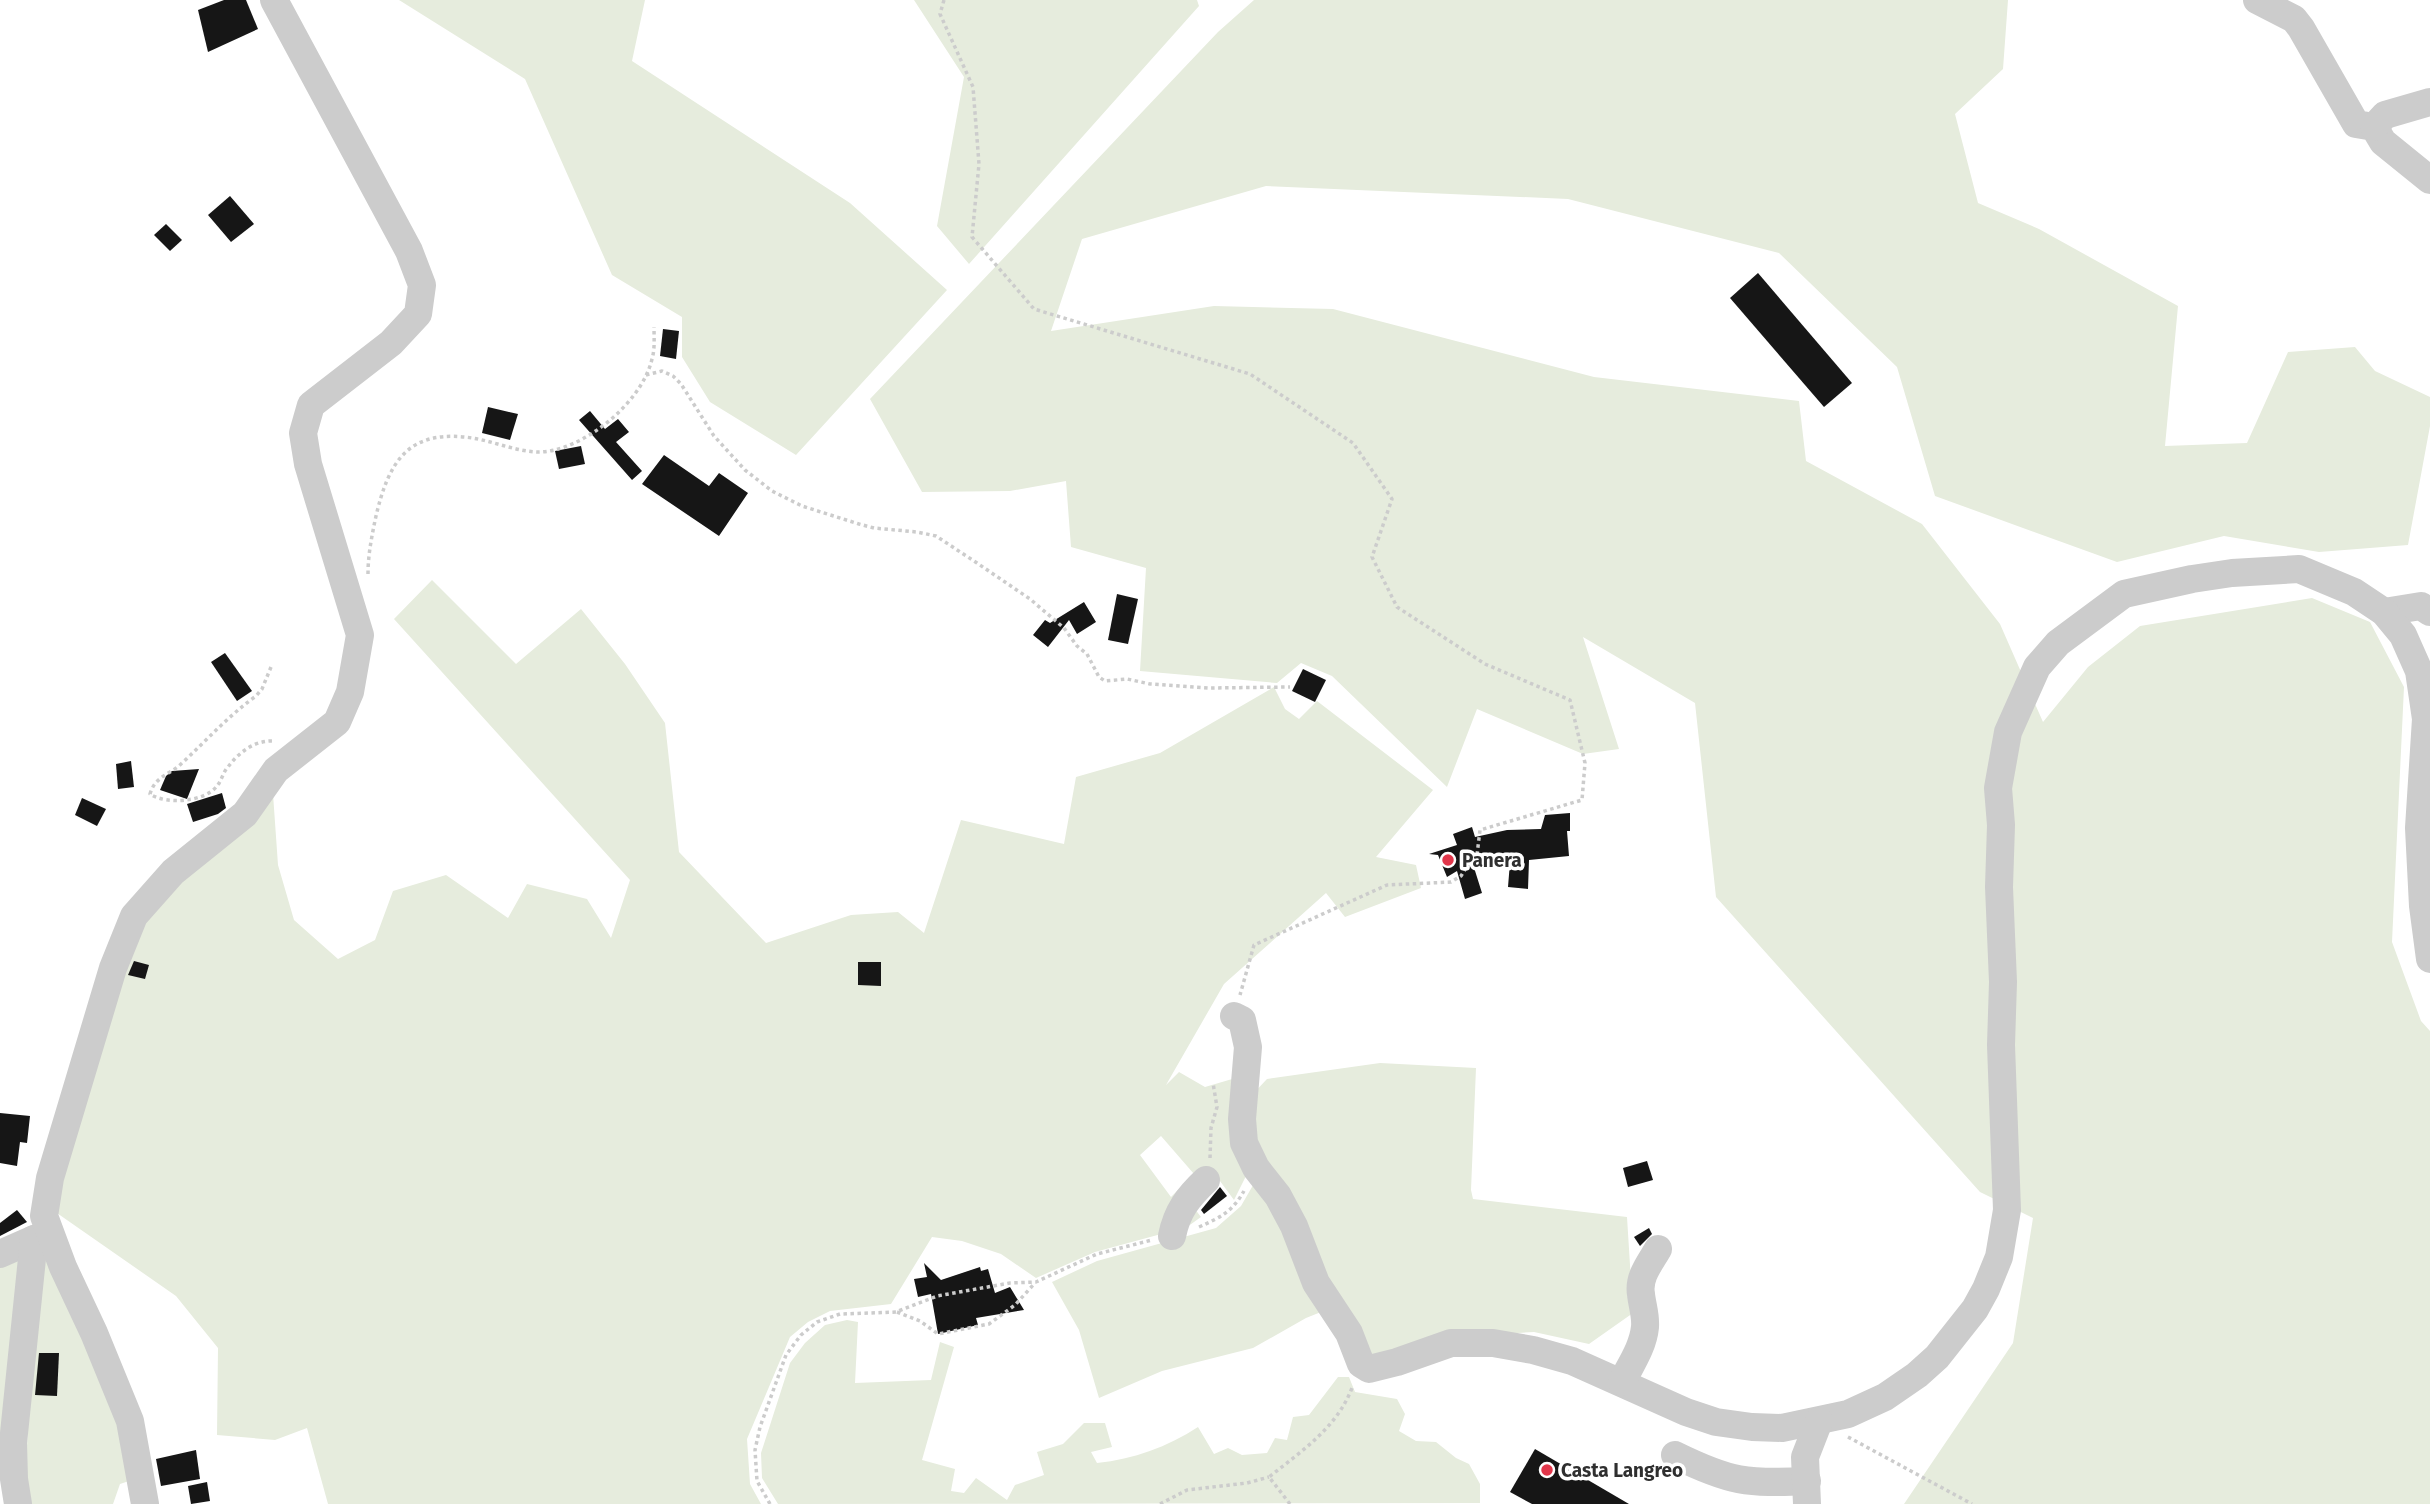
<svg xmlns="http://www.w3.org/2000/svg" width="2430" height="1504" font-family="'Fira Sans',sans-serif">
<rect width="100%" height="100%" fill="#fff"/>
<g fill="#e6ecdd" fill-rule="evenodd">
<path d="M399,0H645L632,61L850,203L947,290L796,455L710,402L682,357V317L612,275L525,79Z"/>
<path d="M914,0H1197L1199,6L969,264L937,226L964,77Z"/>
<path d="M1254,0H2008L2003,69L1955,114L1978,203L2039,229L2178,306L2165,446L2247,443L2288,352L2355,347L2375,371L2430,397V426L2408,545L2319,552L2224,536L2117,562L1935,496L1897,367L1779,253L1568,199L1266,186L1082,239L1051,331L1214,306L1333,309L1594,377L1799,401L1806,461L1922,524L2000,624L2043,722L2088,667L2140,626L2312,598L2370,622L2404,687L2392,942L2421,1021L2430,1031V1504H1904L2013,1343L2033,1218L1980,1192L1716,897L1695,703L1583,637L1619,749L1583,754L1477,709L1447,787L1332,676L1301,663L1277,683L1140,671L1146,568L1071,547L1066,481L1010,491L922,492L870,399L1218,32Z"/>
<path d="M432,580L516,664L581,609L625,664L665,723L679,852L766,943L851,915L898,912L924,933L961,820L1064,844L1076,777L1160,753L1274,687L1285,709L1299,719L1317,701L1433,790L1376,857L1416,865L1421,888L1345,917L1326,893L1224,984L1166,1085L1179,1072L1205,1087L1239,1077L1249,1170L1234,1200L1217,1177L1188,1200L1201,1217L1187,1227L1095,1252L1036,1278L1001,1254L962,1241L932,1237L891,1304L830,1311L808,1322L790,1337L747,1439L750,1484L761,1504H328L307,1428L275,1440L217,1435L218,1348L176,1296L54,1211L120,977L145,922L171,887L273,794L278,865L294,920L338,959L375,940L393,891L446,875L508,918L527,884L587,899L611,938L630,880L394,619ZM1161,1136L1194,1174L1171,1197L1140,1155Z"/>
<path d="M1380,1063L1476,1068L1471,1190L1473,1199L1627,1217L1633,1313L1589,1344L1534,1332L1450,1337L1367,1361L1259,1159L1252,1095L1267,1079Z"/>
<path d="M1256,1180L1326,1310L1306,1318L1253,1348L1162,1371L1099,1398L1079,1330L1052,1282L1097,1261L1216,1228L1241,1206Z"/>
<path d="M37,1253L50,1254L114,1407L129,1481L120,1484L113,1504H24Z"/>
<path d="M12,1256L24,1264L0,1451V1261Z"/>
<path d="M847,1320L858,1322L855,1383L931,1380L940,1342L954,1347L922,1460L955,1469L951,1491L964,1493L976,1478L1007,1500L1015,1485L1044,1475L1037,1452L1063,1444L1084,1423H1105L1112,1447L1091,1452L1097,1463C1134,1459 1167,1447 1198,1427L1214,1454L1228,1448L1242,1455L1267,1453L1275,1438L1287,1440L1293,1417L1309,1415L1338,1377H1349L1355,1392L1397,1399L1405,1414L1399,1431L1416,1441L1436,1442L1456,1458L1469,1464L1480,1484V1503L778,1504L762,1478L761,1453L790,1363L805,1343L825,1325Z"/>
</g>
<g fill="#161616">
<path d="M224,0H246L258,29L208,52L198,10Z"/>
<path d="M230,196L254,224L231,242L208,215Z"/>
<path d="M166,224L182,240L170,251L154,235Z"/>
<path d="M1758,273L1852,383L1824,407L1730,298Z"/>
<path d="M663,329L679,331L676,359L660,356Z"/>
<path d="M488,407L518,414L510,440L482,433Z"/>
<path d="M590,411L605,429L618,419L629,432L616,442L642,471L632,480L579,420Z"/>
<path d="M581,446L585,464L559,469L555,451Z"/>
<path d="M664,455L709,486L719,473L748,493L719,536L642,484Z"/>
<path d="M1117,594L1138,599L1128,644L1108,640Z"/>
<path d="M1084,602L1096,622L1077,634L1069,620L1048,647L1033,635L1045,620L1050,623Z"/>
<path d="M225,653L252,691L237,701L211,662Z"/>
<path d="M1303,669L1326,680L1315,702L1292,691Z"/>
<path d="M131,761L134,787L118,789L116,764Z"/>
<path d="M199,769L187,799L160,790L166,776L172,771Z"/>
<path d="M222,793L226,808L218,814L193,822L187,804Z"/>
<path d="M82,798L106,809L97,826L75,815Z"/>
<path d="M1570,813V831H1567L1569,856L1529,860L1528,889L1508,887L1510,862L1471,858L1482,893L1465,899L1457,871L1447,877L1438,855L1429,854L1457,845L1453,834L1472,827L1475,837L1507,830L1541,829L1545,815Z"/>
<path d="M134,961L149,965L145,979L128,975Z"/>
<path d="M858,962H881V986L858,985Z"/>
<path d="M0,1113L30,1116L27,1143L20,1142L17,1166L0,1163Z"/>
<path d="M1647,1161L1653,1180L1628,1187L1623,1168Z"/>
<path d="M1220,1187L1227,1196L1204,1214L1201,1210Z"/>
<path d="M17,1210L27,1222L0,1236V1223Z"/>
<path d="M1649,1228L1652,1234L1640,1246L1634,1237Z"/>
<path d="M924,1263L941,1280L980,1267L981,1271L988,1269L995,1293L1010,1287L1024,1310L976,1318L978,1325L938,1334L931,1294L918,1297L914,1279L927,1277Z"/>
<path d="M39,1353H59L57,1396L35,1395Z"/>
<path d="M1535,1449L1629,1504H1532L1510,1492Z"/>
<path d="M196,1450L200,1479L161,1486L156,1459Z"/>
<path d="M207,1482L210,1501L191,1504L188,1486Z"/>
</g>
<g fill="none" stroke-linecap="round" stroke-linejoin="round">
<g stroke="#ccc" stroke-width="3.5" stroke-dasharray="3.5 3.5" stroke-linecap="butt">
<path d="M944,0L940,14L973,87L979,164L972,237L1034,309L1250,374L1353,443L1392,499L1372,557L1397,607L1485,664L1570,700L1585,763L1582,800L1480,830L1477,855L1471,860L1461,876L1451,882L1387,885L1254,945L1240,995"/>
<path d="M646,375L662,371L673,376L681,384L714,436L745,470L772,491L802,506L859,524L874,528L917,532L936,536L977,563L1030,599L1064,628L1077,646L1087,654L1099,677L1105,681L1127,679L1150,684L1209,688L1290,687"/>
<path d="M368,574C368,554 372,535 376,516C388,465 406,431 464,437C489,439 512,451 538,452C582,452 642,403 652,359C655,349 654,338 654,327"/>
<path d="M271,667L262,689L256,696C227,717 207,740 181,764C171,774 155,776 150,794C166,805 205,802 217,786C222,780 223,772 228,767C239,752 255,740 274,741"/>
<path d="M1210,1158L1211,1128L1217,1107L1213,1083"/>
<path d="M1199,1227C1221,1217 1232,1212 1244,1191"/>
<path d="M897,1312L920,1321L938,1334L989,1324L1015,1305L1035,1283"/>
<path d="M1848,1437L1972,1504"/>
<path d="M770,1504L757,1481L755,1450L760,1427L786,1355L801,1335L817,1322L840,1314L896,1312L937,1296L1010,1283L1036,1282L1097,1254L1152,1240"/>
<path d="M1160,1504L1187,1490L1247,1483L1269,1477"/>
<path d="M1290,1504L1269,1477C1302,1451 1339,1426 1353,1385"/>
</g>
<g stroke="#ccc" stroke-width="28">
<path d="M2257,0L2294,19L2301,28L2356,124L2374,127L2383,142L2430,180"/>
<path d="M2374,127L2385,115L2430,102"/>
<path d="M2384,612L2421,606L2430,612"/>
<path d="M1234,1016L1242,1020L1248,1047L1242,1119L1244,1143L1256,1168L1278,1196L1294,1226L1316,1283L1349,1333L1361,1364L1369,1369L1397,1362L1451,1343H1493L1533,1350L1572,1361L1686,1412L1716,1422L1752,1427L1782,1428L1848,1414L1885,1397L1917,1375L1937,1357L1975,1309L1986,1289L1999,1257L2007,1210L2001,1045L2003,982L1999,887L2001,825L1998,788L2008,732L2037,667L2058,643L2124,594L2192,579L2232,573L2299,569L2354,592L2384,612L2403,635L2419,671L2426,719L2419,828L2423,906L2430,959"/>
<path d="M1172,1236C1177,1211 1188,1197 1206,1180"/>
<path d="M0,1254L34,1239"/>
<path d="M1622,1382C1631,1364 1643,1347 1645,1327C1646,1315 1642,1305 1641,1294C1638,1277 1650,1263 1658,1249"/>
<path d="M1675,1455C1730,1482 1747,1484 1807,1481"/>
<path d="M18,1504L14,1479L13,1443L34,1239L50,1234"/>
<path d="M145,1504L130,1421L94,1333L63,1267L44,1216L50,1178L113,968L134,916L173,872L245,814L276,770L337,722L350,692L360,635L308,464L303,433L311,405L391,343L418,314L422,285L409,251L274,0"/>
<path d="M1807,1504L1805,1457L1819,1421"/>
</g>
</g>
<g fill="#e1364a" stroke="#fff" stroke-width="2.5">
<circle cx="1448" cy="860" r="7"/>
<circle cx="1547" cy="1470" r="7"/>
</g>
<g text-anchor="middle" stroke-width="7" stroke-linejoin="round" paint-order="stroke">
<g font-size="19" font-weight="bold" fill="#2f2f2f" stroke="#fff" text-anchor="start">
<text x="1462" y="867">Panera</text>
<text x="1561" y="1477">Casta Langreo</text>
</g>
</g>
</svg>
